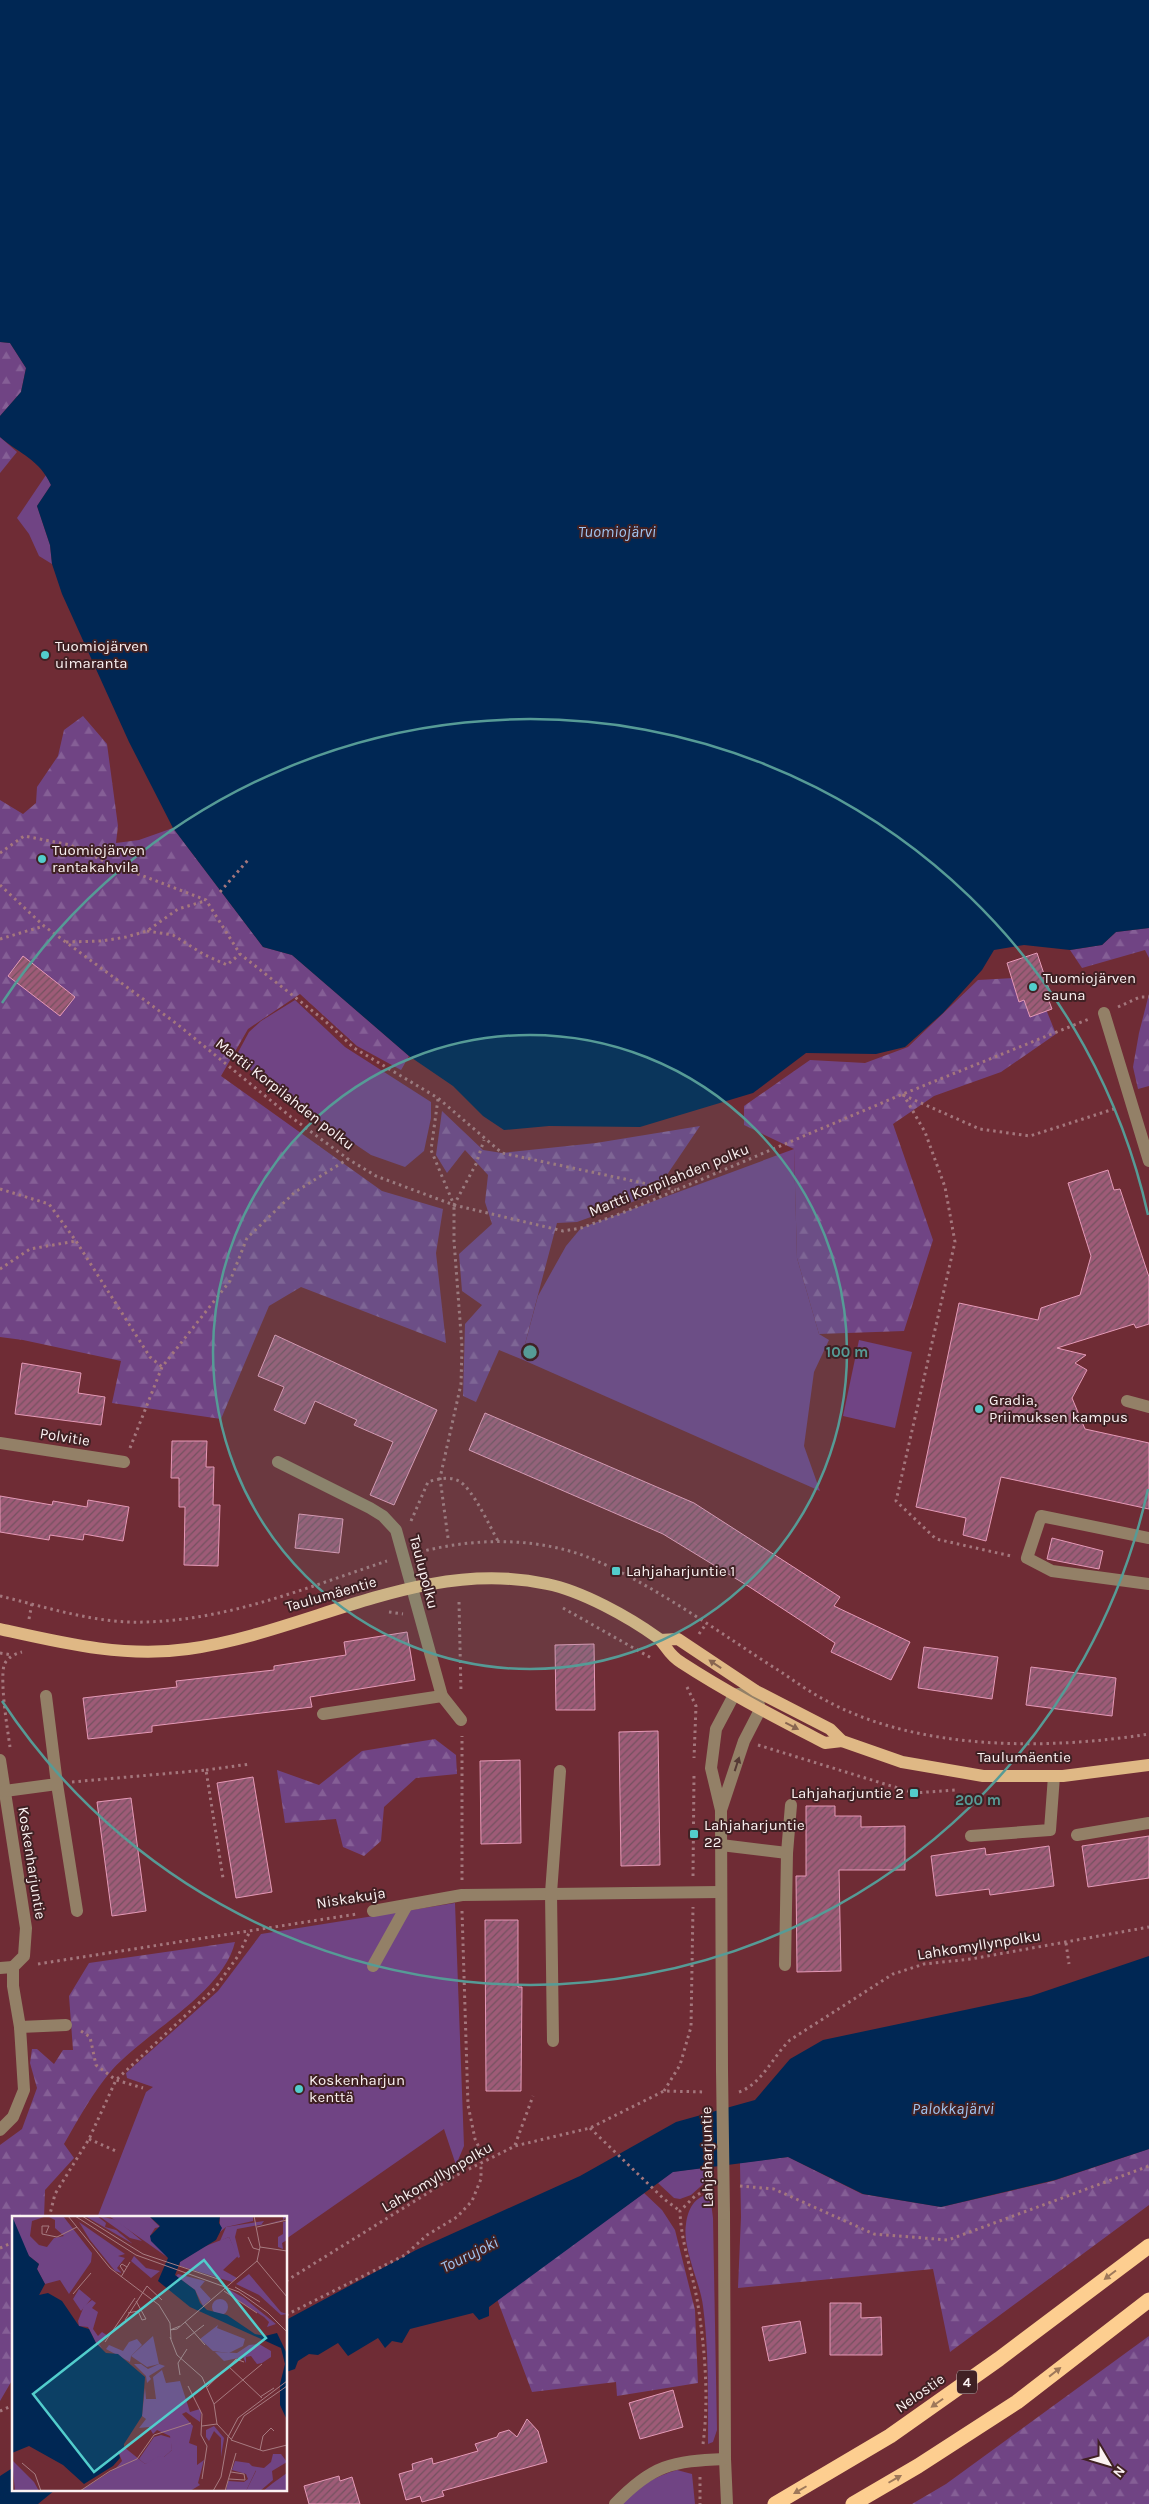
<svg xmlns="http://www.w3.org/2000/svg" width="1149" height="2504" font-family="Karla,sans-serif">
<defs>
<pattern id="forest-firs" width="22" height="20" patternUnits="userSpaceOnUse" patternTransform="scale(1.25)"><rect width="22" height="20" fill="#704484"/><path d="M5 1l3.5 6h-7zM16 11l3.5 6h-7z" fill="#855f96"/></pattern>
<pattern id="building-hatch" width="6" height="6" patternUnits="userSpaceOnUse" patternTransform="scale(1.25)"><rect width="6" height="6" fill="#9e5b77"/><path d="M-1 1l2-2M0 6l6-6M5 7l2-2" fill="none" stroke="#745260"/></pattern>
</defs>
<rect width="100%" height="100%" fill="#6f2c35"/>
<g fill="#704484">
<path d="M46,475L51,485L37,506L50,545L52,564L39,556L29,534L17,518Z"/>
<path d="M295,1000L345,1047L431,1102V1118L424,1151L405,1167L371,1155L291,1101L235,1058L249,1032L261,1021Z"/>
<path d="M794,1149L797,1258L819,1334L829,1340L814,1372L804,1446L820,1491L521,1359L538,1296L566,1246L581,1228Z"/>
<path d="M859,1340L912,1352L895,1428L843,1416Z"/>
<path d="M455,1903L464,2146L456,2165L444,2129L286,2239V2218H97L146,2092L153,2087L127,2078L126,2073L218,1991L261,1934Z"/>
<path d="M709,2167V2179L691,2195L680,2199L674,2198L658,2183L672,2172Z"/>
<path d="M710,2194L713,2218L717,2430L713,2442L708,2444C708,2398 709,2352 703,2306C700,2282 682,2248 686,2224C688,2209 694,2197 710,2194Z"/>
<path d="M677,2470L692,2474L695,2504H622C635,2487 656,2476 677,2470Z"/>
</g>
<g fill="url(#forest-firs)">
<path d="M0,342L10,343L26,368L21,392L0,416Z"/>
<path d="M0,437L17,452L0,473Z"/>
<path d="M83,716L107,744L118,826L116,843L139,840L173,828L263,947L292,955L409,1056L401,1070L357,1046L300,994L248,1029L221,1076L382,1191L443,1209L436,1253L446,1343L301,1287L269,1306L221,1419L112,1403L121,1361L23,1340L0,1337V800L23,814L36,803L37,787L58,756L64,730Z"/>
<path d="M1149,928V958L1145,950L1082,968L1070,950L1102,945L1116,932Z"/>
<path d="M1033,977L1056,1034L1001,1072L934,1096L893,1124L933,1240L904,1331L819,1334L797,1258L794,1149L744,1125V1106L810,1060L865,1063L908,1047L978,980Z"/>
<path d="M1149,994V1086L1138,1089L1133,1067L1139,1033Z"/>
<path d="M442,1111L483,1150L502,1153L596,1143L700,1126L654,1194L577,1222L557,1223L521,1359L499,1350L476,1402L463,1396L465,1324L482,1305L462,1291L459,1254L492,1224L485,1202L488,1175L465,1150L447,1173L436,1155Z"/>
<path d="M435,1739L456,1755L457,1774L416,1778L384,1807L381,1841L364,1856L343,1847L336,1819L285,1823L277,1770L319,1785L362,1751Z"/>
<path d="M235,1942C223,1993 146,2032 112,2070C93,2092 79,2118 64,2144L74,2158L45,2190L44,2218H14V2377L0,2401V2145L22,2129L37,2088L30,2063L32,2049H37L54,2064L63,2050H73L69,1996L89,1963Z"/>
<path d="M1149,2149V2205L950,2352L933,2269L738,2288L741,2217L740,2163L788,2157L862,2194L941,2207L1053,2181Z"/>
<path d="M644,2193L662,2210L675,2230L695,2310L698,2383L617,2396L616,2382L532,2392L497,2299Z"/>
<path d="M1149,2336V2504H912L946,2484Z"/>
</g>
<g fill="#002754">
<path d="M0,0H1149V928L1116,932L1102,945L1070,950L1024,945L994,950L982,970L943,1013L905,1047L876,1054L806,1053L753,1093L640,1127L549,1126L504,1130L483,1116L453,1086L409,1056L292,955L263,947L173,828L129,742L62,594L52,564L50,545L37,506L51,485C39,459 21,455 0,437V416L21,392L26,368L10,343L0,342Z"/>
<path d="M1149,1956V2149L1055,2180L941,2207L863,2194L788,2157L673,2172L489,2307V2316L479,2320L473,2313L410,2329L402,2343L392,2341L385,2348L378,2338L348,2356L338,2343L318,2355L309,2354L298,2361L295,2369L286,2372V2320L416,2250L580,2176L676,2122L755,2100L790,2059L823,2040L1031,1996Z"/>
<path d="M14,2467V2490H55L38,2504H0V2476Z"/>
</g>
<g fill="url(#building-hatch)" stroke="#e49ab7">
<path d="M1037,953L1050,992L1046,993L1052,1009L1030,1017L1024,1000L1019,1002L1007,963Z"/>
<path d="M23,956L75,997L60,1016L8,976Z"/>
<path d="M1108,1170L1114,1190L1120,1189L1149,1277V1324L1136,1328L1134,1324L1057,1348L1086,1355L1075,1363L1087,1370L1072,1398L1085,1429L1149,1443V1509L1001,1477L986,1541L963,1535L966,1518L916,1507L959,1303L1038,1320L1041,1308L1080,1295L1091,1256L1068,1183Z"/>
<path d="M275,1335L437,1410L394,1505L370,1495L393,1442L354,1425L357,1420L315,1401L305,1424L274,1410L284,1387L258,1376Z"/>
<path d="M22,1363L81,1373L78,1393L105,1397L101,1425L15,1414Z"/>
<path d="M485,1413L694,1503L840,1597L834,1606L910,1642L891,1680L831,1652L835,1643L748,1586L663,1534L469,1450Z"/>
<path d="M172,1441H207L206,1467H214L213,1505H220L218,1566L184,1565L185,1507H179V1478H171Z"/>
<path d="M0,1496L52,1505L53,1501L87,1507L88,1500L129,1507L123,1541L84,1534L83,1540L50,1535L49,1540L0,1532Z"/>
<path d="M299,1514L343,1519L339,1553L295,1548Z"/>
<path d="M1052,1538L1103,1551L1099,1569L1047,1559Z"/>
<path d="M407,1632L415,1680L310,1697L312,1707L152,1726V1732L88,1739L83,1698L177,1687L176,1681L274,1670V1666L346,1655L344,1642Z"/>
<path d="M594,1644L595,1710H556L555,1645Z"/>
<path d="M924,1647L998,1657L992,1699L918,1688Z"/>
<path d="M1031,1667L1116,1678L1112,1716L1026,1705Z"/>
<path d="M658,1731L660,1865L621,1866L619,1732Z"/>
<path d="M520,1760L521,1843L481,1844L480,1761Z"/>
<path d="M253,1777L272,1892L236,1898L217,1783Z"/>
<path d="M131,1798L146,1911L112,1916L97,1802Z"/>
<path d="M806,1806H835V1816H861V1827L905,1826V1870H839L841,1971L797,1972L796,1876H806Z"/>
<path d="M1149,1836V1878L1088,1887L1082,1846Z"/>
<path d="M1049,1846L1054,1886L990,1895L989,1889L936,1896L931,1856L985,1848L986,1855Z"/>
<path d="M485,1920H518V1987H522L521,2091H486Z"/>
<path d="M830,2303H861V2318L881,2317L882,2355H830Z"/>
<path d="M800,2321L806,2353L769,2361L762,2327Z"/>
<path d="M673,2390L683,2427L640,2439L629,2403Z"/>
<path d="M527,2419L538,2431L547,2462L442,2491L444,2496L422,2502L420,2496L406,2500L399,2474L413,2470L412,2464L432,2458L433,2464L478,2451L475,2444L497,2437L499,2433L509,2430L517,2437Z"/>
<path d="M339,2476L340,2481L352,2477L360,2504H309L304,2486Z"/>
</g>
<g fill="none" stroke-linecap="round" stroke-linejoin="round">
<g stroke="#a4777d" stroke-width="3" stroke-dasharray="2.5 4" stroke-linecap="butt">
<path d="M0,853L24,836L70,845L104,861L206,900L240,954L324,1020L354,1048L438,1098L502,1153L676,1190"/>
<path d="M0,885L44,926L177,1024L291,1117L348,1159L376,1176L454,1205L563,1231L581,1228L622,1213L903,1094L1089,1019"/>
<path d="M220,892L248,860"/>
<path d="M147,931L173,935L203,954L227,965L240,954"/>
<path d="M0,939L44,926"/>
<path d="M66,942L102,941L126,937L147,931L178,909L205,901"/>
<path d="M1118,1007L1140,997H1149"/>
<path d="M903,1094L925,1132L945,1187L955,1242L896,1501L936,1539L1011,1556"/>
<path d="M903,1095L980,1129L1030,1136L1117,1108"/>
<path d="M438,1099L431,1150L454,1205L476,1164L484,1140"/>
<path d="M0,1189L49,1204L76,1241L150,1357L162,1367"/>
<path d="M0,1269L30,1249L76,1241"/>
<path d="M130,1448L162,1367L230,1281L247,1238L295,1192L348,1159"/>
<path d="M411,1521L428,1482C437,1479 449,1476 459,1481C473,1489 490,1527 498,1541"/>
<path d="M448,1538L440,1478L461,1384L462,1347L454,1241V1205"/>
<path d="M420,1552C473,1538 533,1537 585,1556C651,1582 721,1634 781,1672C796,1682 811,1693 827,1701C919,1751 1048,1750 1149,1734"/>
<path d="M0,1596C46,1607 97,1624 145,1622C229,1620 308,1587 387,1561"/>
<path d="M459,1602L461,1692"/>
<path d="M563,1608L653,1659"/>
<path d="M389,1612L403,1614"/>
<path d="M29,1619L32,1603"/>
<path d="M699,1634L706,1624"/>
<path d="M0,1653L12,1655"/>
<path d="M687,1687L696,1706L694,1758"/>
<path d="M758,1745L914,1793L955,1790"/>
<path d="M10,1747C7,1726 0,1683 4,1665C7,1658 14,1654 22,1652"/>
<path d="M206,1770L250,1764"/>
<path d="M72,1782L206,1770L223,1878"/>
<path d="M693,1876L694,1775"/>
<path d="M462,1880V1736"/>
<path d="M462,1911L468,2105L475,2139L485,2160"/>
<path d="M1066,1943L1069,1964"/>
<path d="M38,1964L357,1914"/>
<path d="M81,2031L90,2037L96,2065L116,2080L143,2088"/>
<path d="M664,2091L680,2065L691,2027L693,1907"/>
<path d="M739,2092C762,2084 773,2056 790,2040L893,1974L924,1964L971,1959L1149,1927"/>
<path d="M590,2128L664,2199L680,2211"/>
<path d="M89,2139L118,2152"/>
<path d="M515,2145L533,2096"/>
<path d="M740,2186L774,2189L874,2234L948,2240L1149,2166"/>
<path d="M49,2218L55,2194L89,2139L116,2080L215,1988L238,1956L250,1931"/>
<path d="M0,2248L14,2242"/>
<path d="M286,2281L455,2176L515,2146L590,2128L664,2091L706,2092"/>
<path d="M286,2315L405,2255L427,2235L457,2217L472,2201L481,2179V2162"/>
<path d="M0,2411L14,2405"/>
<path d="M703,2444C709,2399 705,2350 698,2305C693,2273 681,2244 680,2211L695,2196L708,2189"/>
<path d="M700,2477V2504"/>
</g>
<g stroke="#938067" stroke-width="12">
<path d="M1104,1013L1149,1161"/>
<path d="M1127,1401L1149,1407"/>
<path d="M0,1443L124,1462"/>
<path d="M278,1462L370,1508L383,1516L396,1530L442,1696L461,1720"/>
<path d="M1149,1538L1041,1516L1027,1558L1052,1571L1149,1584"/>
<path d="M323,1714L442,1696"/>
<path d="M0,1760L26,1928L24,1956L13,1967"/>
<path d="M57,1784L77,1911"/>
<path d="M5,1791L57,1784L46,1696"/>
<path d="M721,1810L744,1741L760,1710L756,1691L734,1695L716,1729L711,1768L721,1810L722,2070"/>
<path d="M1077,1835L1149,1823"/>
<path d="M971,1836L1050,1830L1054,1776"/>
<path d="M721,1845L787,1853"/>
<path d="M373,1911L462,1895L720,1892"/>
<path d="M785,1965L787,1853L791,1805"/>
<path d="M373,1966L407,1905"/>
<path d="M0,1968L13,1967"/>
<path d="M20,2027L66,2025"/>
<path d="M553,2041L551,1893L560,1771"/>
<path d="M0,2130L13,2117L24,2090L20,2027L13,1986V1967"/>
<path d="M724,2214L725,2459L727,2504"/>
<path d="M615,2504C652,2465 672,2461 725,2459"/>
</g>
<g stroke="#dfb885" stroke-width="12">
<path d="M0,1629C63,1643 124,1658 188,1649C309,1632 422,1557 547,1584C582,1591 629,1617 658,1638C667,1646 668,1655 682,1663C728,1693 777,1718 825,1743L842,1741"/>
<path d="M660,1640L678,1639L756,1691L830,1729L842,1741L902,1762L983,1776H1063L1149,1765"/>
</g>
<g stroke="#fdce90" stroke-width="15">
<path d="M775,2504L890,2436L999,2359L1149,2246"/>
<path d="M853,2504L918,2466L1017,2402L1149,2300"/>
</g>
<path stroke="#938067" stroke-width="12" d="M722,2070L724,2214"/>
</g>
<defs><path id="oneway-solid" d="M-6-.8H1V-3.2L6.5 0L1 3.2V.8H-6Z" transform="scale(1.25)"/></defs>
<g fill="#886550">
<use href="#oneway-solid" transform="translate(715 1664) rotate(-146)"/>
<use href="#oneway-solid" transform="translate(792 1726) rotate(27)"/>
</g>
<use fill="#553935" href="#oneway-solid" transform="translate(737 1764) rotate(-72)"/>
<g fill="#9e785a">
<use href="#oneway-solid" transform="translate(1110 2275) rotate(143)"/>
<use href="#oneway-solid" transform="translate(1055 2372) rotate(-38)"/>
<use href="#oneway-solid" transform="translate(937 2403) rotate(145)"/>
<use href="#oneway-solid" transform="translate(895 2479) rotate(-30)"/>
<use href="#oneway-solid" transform="translate(800 2490) rotate(150)"/>
</g>
<circle cx="530" cy="1352" r="317" fill="#569b96" fill-opacity=".12"/>
<g fill="none" stroke="#569b96" stroke-width="2.5">
<circle cx="530" cy="1352" r="317"/>
<path d="M1148 1489A633 633 0 0 1 2 1701M2 1003A633 633 0 0 1 1148 1215"/>
</g>
<g fill="#52cdcc" stroke="#402124" stroke-width="2">
<circle cx="45" cy="655" r="5"/>
<circle cx="42" cy="859" r="5"/>
<circle cx="1033" cy="987" r="5"/>
<circle cx="979" cy="1409" r="5"/>
<rect x="611" y="1566" width="10" height="10" rx="2.5"/>
<rect x="909" y="1788" width="10" height="10" rx="2.5"/>
<rect x="689" y="1829" width="10" height="10" rx="2.5"/>
<circle cx="299" cy="2089" r="5"/>
</g>
<g text-anchor="middle" stroke-width="4" stroke-linejoin="round" paint-order="stroke">
<rect fill="#402124" stroke="#c3b3b4" stroke-width="1" x="957" y="2370.5" width="20" height="23" rx="4"/>
<g font-size="14" font-weight="bold" fill="#fbf2f2">
<text x="967" y="2387">4</text>
</g>
<g font-size="15" fill="#fbf2f2" stroke="#402124" text-anchor="start">
<text x="55" y="651">Tuomiojärven<tspan x="55" dy="17">uimaranta</tspan></text>
<text x="52" y="855">Tuomiojärven<tspan x="52" dy="17">rantakahvila</tspan></text>
<text x="1043" y="983">Tuomiojärven<tspan x="1043" dy="17">sauna</tspan></text>
<text x="989" y="1405">Gradia,<tspan x="989" dy="17">Priimuksen kampus</tspan></text>
<text x="626" y="1576">Lahjaharjuntie 1</text>
<text x="904" y="1798" text-anchor="end">Lahjaharjuntie 2</text>
<text x="704" y="1830">Lahjaharjuntie<tspan x="704" dy="17">22</tspan></text>
<text x="309" y="2085">Koskenharjun<tspan x="309" dy="17">kenttä</tspan></text>
</g>
<g font-size="15" fill="#fbf2f2" stroke="#402124">
<text transform="translate(285 1094) rotate(38)" y="5">Martti Korpilahden polku</text>
<text transform="translate(669 1180) rotate(-22)" y="5">Martti Korpilahden polku</text>
<text transform="translate(65 1437) rotate(9)" y="5">Polvitie</text>
<text transform="translate(424 1572) rotate(75)" y="5">Taulupolku</text>
<text transform="translate(331 1594) rotate(-16)" y="5">Taulumäentie</text>
<text x="1024" y="1762">Taulumäentie</text>
<text transform="translate(32 1863) rotate(81)" y="5">Koskenharjuntie</text>
<text transform="translate(351 1898) rotate(-9)" y="5">Niskakuja</text>
<text transform="translate(979 1945) rotate(-9)" y="5">Lahkomyllynpolku</text>
<text transform="translate(707 2157) rotate(-91)" y="5">Lahjaharjuntie</text>
<text transform="translate(437 2177) rotate(-30)" y="5">Lahkomyllynpolku</text>
<text transform="translate(920 2393) rotate(-35)" y="5">Nelostie</text>
</g>
<g font-size="16" font-style="italic" fill="#a1c5f1" stroke="#402124">
<text x="617" y="537">Tuomiojärvi</text>
<text x="953" y="2114">Palokkajärvi</text>
<text transform="translate(469 2254) rotate(-26)" y="6">Tourujoki</text>
</g>
</g>
<g transform="translate(12 2216)">
<rect width="275" height="275" fill="#6f2c35"/>
<path d="M87,0L105,4L130,25L118,22ZM271,0L275,1L270,5L225,13L223,21L228,41L226,42L217,21L208,25L214,11L252,5L249,9L271,4ZM122,40L134,52L148,55L139,62L119,45ZM67,73L79,83L69,95L61,83ZM218,74L232,82L264,108L255,111L257,106L252,101L215,77ZM206,109L205,112L233,123L231,130L217,137L201,135L188,123ZM141,120L147,148L135,151L119,140ZM149,219L159,222L160,234L152,241L133,248L127,243L142,221Z" fill="#704484"/>
<path d="M3,0H51L80,37L79,46L57,78L48,64L33,68L25,53L27,48L17,40L5,18L0,3ZM35,0L43,4V12L52,20L42,22L35,31L27,29L18,20L20,5ZM73,0H85L94,7L93,11L104,14L121,28ZM97,0H137L148,11L143,12L138,20L155,41ZM208,0H241V5L214,11L208,16ZM275,5V24L270,27L271,33L266,31V21L271,18V6ZM67,6L113,38L106,40L113,42L105,52L110,57L103,55L78,24ZM217,21L226,40L211,54L225,62L220,66L168,50V46L191,31ZM166,58L193,65L188,71L199,83L191,90L183,74L164,60ZM237,58L269,96L275,98L269,99L247,79L224,68ZM200 91a8 8 0 1 1 16 0a8 8 0 1 1-16 0ZM80,84L84,87L80,92L86,96L81,113L86,120L90,116L96,120L86,127L90,132L84,127L76,111L67,110L66,105L72,90ZM125,123L130,129L119,140L118,146L94,133L97,129L111,135L117,126ZM247,128L259,135V141L250,147L245,148L239,140L234,141V147L231,141L212,145L203,136L225,137L237,129ZM122,148H129L136,153L147,148L153,150L137,160L139,163L135,167L134,160ZM150,154L154,167L168,165L178,196L188,193L189,196L188,206L174,196L170,198L181,210L177,227L185,230V249L192,244L186,267L188,269L178,275H68L104,252L110,245L106,235L112,231L133,248L147,240L152,241L160,234L158,220L145,214L141,218L137,211L127,212L134,203L130,200L133,172L134,183H144L141,161ZM202,210L212,222L209,241V222L202,215L197,225L194,221V214ZM261,238H269L275,246L260,255L261,264L248,275H234L244,255L239,250L252,252L259,246Z" fill="#704484" fill-rule="evenodd"/>
<path d="M0,244L22,266L27,275H3ZM223,245L237,247L244,254L234,275H214L216,265L232,266L236,263L234,258L220,254ZM275,257V275H251L261,267Z" fill="#704484"/>
<path d="M0,0L17,40L27,48L25,53L33,68L27,79L36,77L50,85L67,110L77,113L84,127L94,137L106,138L133,161L130,200L112,228V234L106,235L108,242L101,250L72,268L51,249L17,230L0,237ZM137,0H208L207,7L210,12L204,24L168,46L163,59L183,74L188,87L195,94L215,99L243,118L253,120L265,117L275,138V204L268,189V168L273,148L269,132L178,91L146,65L156,42L139,25L138,20L148,10Z" fill="#002754"/>
<path fill="none" stroke="#a77b81" stroke-width="1" d="M56,0L98,52L147,89L158,107L159,123M63,0L124,39L227,76L256,97L275,116M70,0L131,38L209,64M245,11L275,4M34,17L37,10H30V18L45,21L65,11M236,21L241,32L248,34M248,31L275,35M245,45L275,81M112,56L108,50L110,48L115,51M109,61L118,46M223,71L248,86M212,75L245,97M61,78L79,57M116,97L126,95L130,104L134,103L124,85M113,104L135,70L150,84M173,106L193,129M168,110L158,114L165,113L245,45L248,31L242,0M158,121L165,139L190,161L202,188L205,208L219,223M174,123L192,109M93,126L123,82M216,150L250,182M168,159L166,147L175,133M176,170L190,198L189,219L195,230L190,263M195,171L224,143L232,146M248,181L262,172M202,188L250,148M190,210L205,208M219,224L251,235L275,229M219,224L232,200L275,170M248,234L251,220L259,212L262,215M10,247L23,258L29,275M217,263L233,264L232,258L219,256M68,275L98,255L125,243L142,219L179,207M201,275L209,261L216,221L226,202L275,165M213,275L224,237"/>
<path fill="#52cdcc" fill-opacity="0.15" stroke="#52cdcc" stroke-width="2.5" d="M192,44L254,122L82,256L21,178Z"/>
<rect width="275" height="275" fill="none" stroke="#fbf2f2" stroke-width="2.5"/>
</g>
<circle cx="530" cy="1352" r="8" fill="#569b96" stroke="#402124" stroke-width="2.5"/>
<g font-size="15" text-anchor="middle" font-weight="bold" fill="#569b96" stroke="#402124" stroke-width="4" stroke-linejoin="round" paint-order="stroke">
<text x="847" y="1357">100 m</text>
<text x="978" y="1805">200 m</text>
</g>
<g transform="translate(1109 2464) rotate(128)" stroke="#402124" stroke-width="4" paint-order="stroke">
<path d="M0-4L9 19L0 12L-9 19Z" fill="#fbf2f2"/>
<text y="-8" font-size="14" font-weight="bold" text-anchor="middle" fill="#fbf2f2">N</text>
</g>
</svg>
